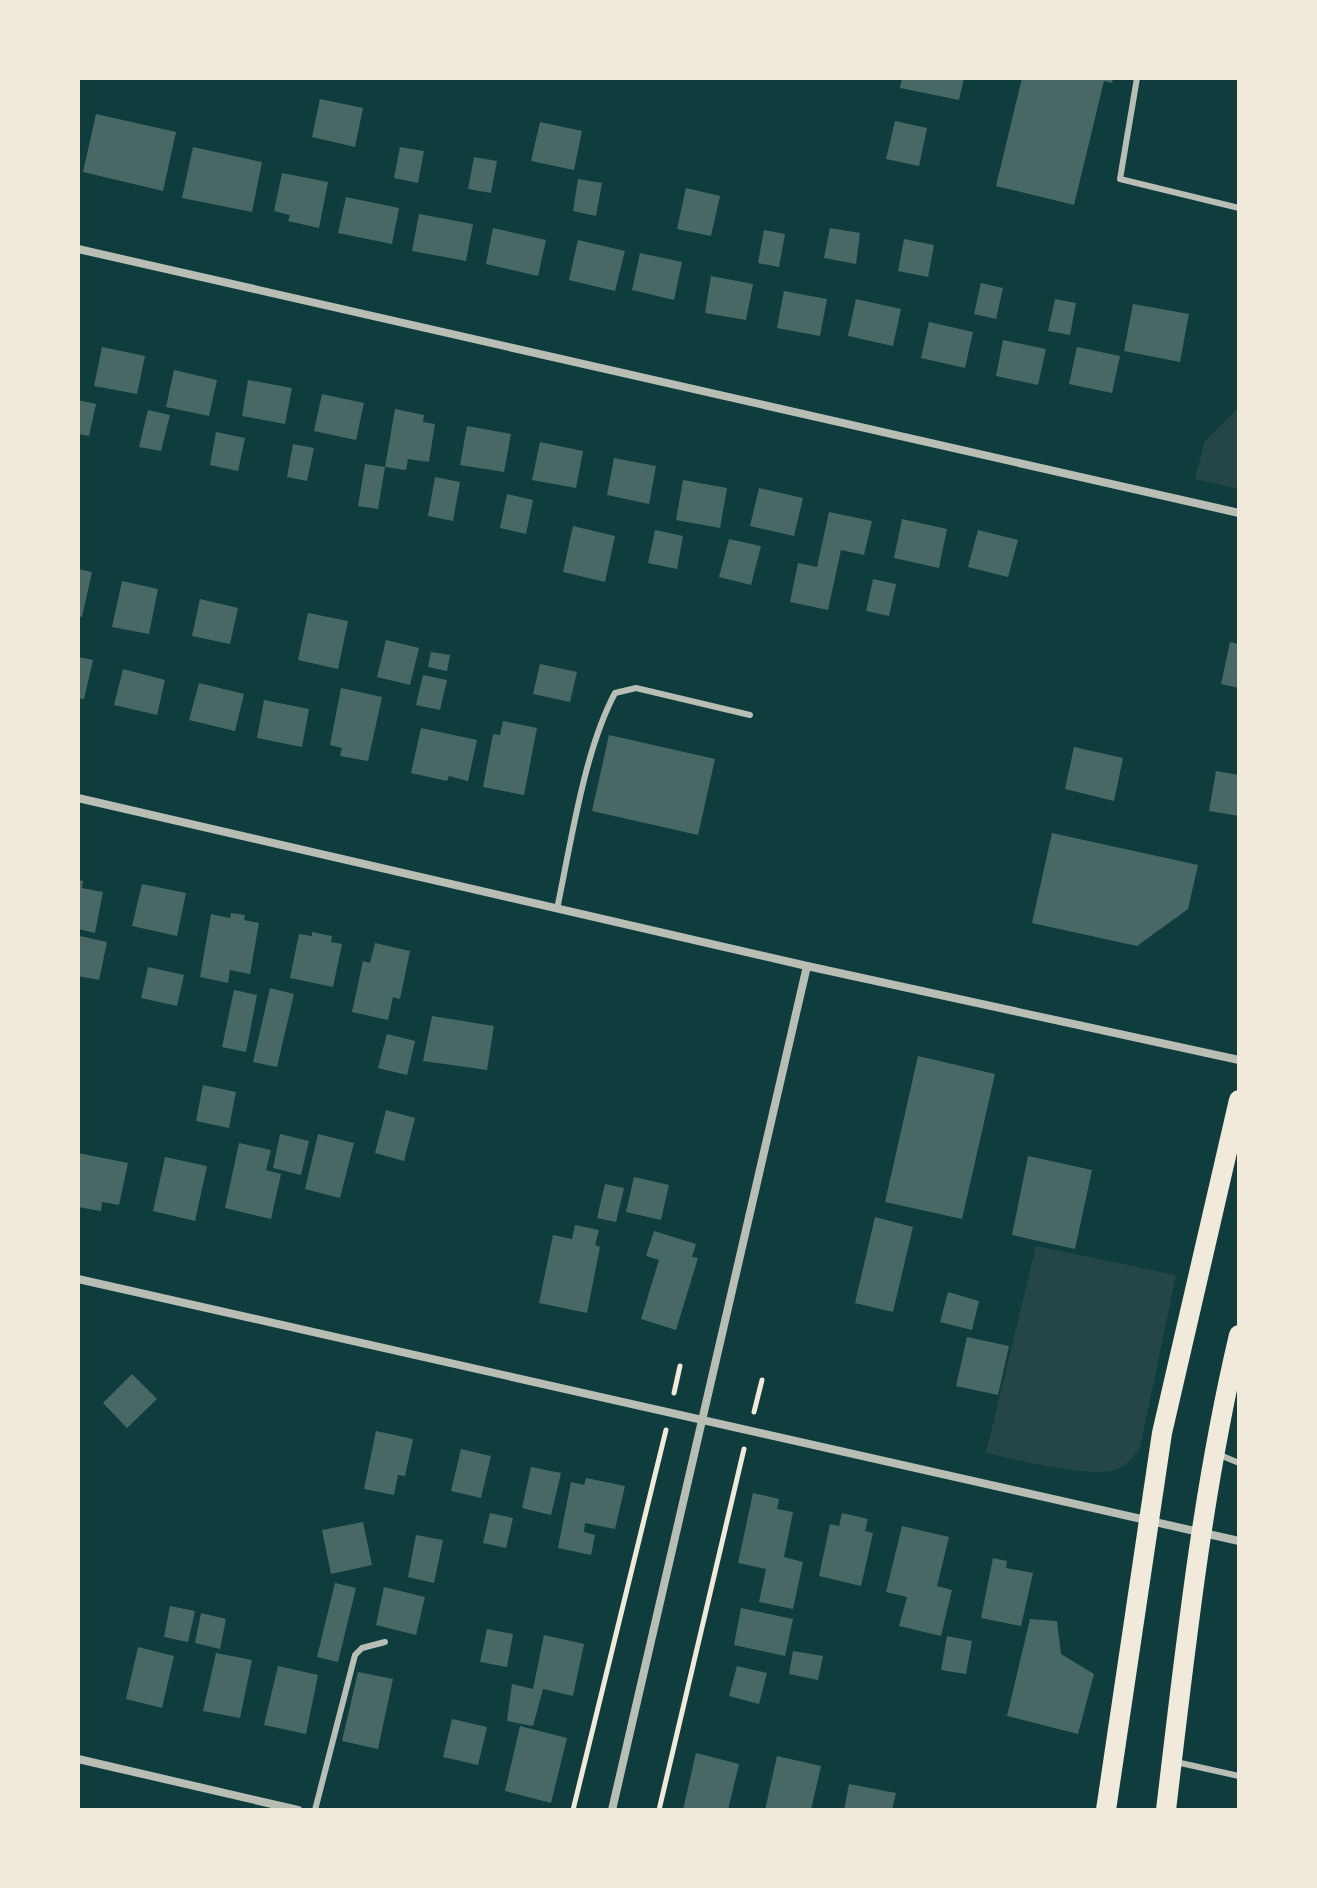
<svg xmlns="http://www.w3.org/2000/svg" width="1317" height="1888" font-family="'DM Sans',sans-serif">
<rect width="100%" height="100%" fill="#0f3d3e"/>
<g fill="#244646">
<path d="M1239,407V489L1195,479L1205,441Z"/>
<path d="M1036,1246L1176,1275L1140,1448C1133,1458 1123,1469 1111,1471C1079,1476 1018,1460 986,1453Z"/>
</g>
<g fill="#486865">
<path d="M902,78H964L959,100L900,88Z"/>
<path d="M1022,78H1113L1112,83L1104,81L1074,205L996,186Z"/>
<path d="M320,99L363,108L355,147L312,137Z"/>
<path d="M96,114L176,132L163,191L83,172Z"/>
<path d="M895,121L927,128L919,166L886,159Z"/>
<path d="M540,122L582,131L574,170L531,161Z"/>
<path d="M193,147L262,162L252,212L182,198Z"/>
<path d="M400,147L424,151L418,183L394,178Z"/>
<path d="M474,157L497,161L491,193L468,189Z"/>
<path d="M282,173L328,182L319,228L288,221L290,215L274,211Z"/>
<path d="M578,179L602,183L596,216L573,211Z"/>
<path d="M686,188L720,196L711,236L677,229Z"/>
<path d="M346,197L399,208L392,244L338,233Z"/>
<path d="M419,214L473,224L466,261L412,251Z"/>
<path d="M493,228L546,240L538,276L486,264Z"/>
<path d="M830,228L860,233L856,264L824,258Z"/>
<path d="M764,230L785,234L779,267L758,263Z"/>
<path d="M904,239L934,245L928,277L898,271Z"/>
<path d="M578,240L625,251L615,291L569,280Z"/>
<path d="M640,253L682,262L674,300L632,290Z"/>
<path d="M711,276L753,284L746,320L705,313Z"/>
<path d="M981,283L1003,288L996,319L974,314Z"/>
<path d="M784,291L827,299L820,336L777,328Z"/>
<path d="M856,299L901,309L893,346L848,336Z"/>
<path d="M1055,299L1076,303L1070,335L1048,331Z"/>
<path d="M1133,304L1189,314L1180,362L1124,351Z"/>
<path d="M929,322L973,332L965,368L921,358Z"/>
<path d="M1003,340L1046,349L1038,385L996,376Z"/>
<path d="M102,347L145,356L137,394L94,386Z"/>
<path d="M1077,347L1120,356L1112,393L1069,384Z"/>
<path d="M174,370L217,380L209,416L166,407Z"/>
<path d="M248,380L292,388L285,424L242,416Z"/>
<path d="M322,394L364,403L356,440L314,431Z"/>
<path d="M78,400L96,404L89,436L78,434Z"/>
<path d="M395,409L424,415L423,422L435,424L429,462L408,459L406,470L385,467Z"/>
<path d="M148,410L170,415L161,451L139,447Z"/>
<path d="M467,426L511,434L504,472L460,465Z"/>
<path d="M216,432L245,438L238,471L210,465Z"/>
<path d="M540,442L583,451L576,488L532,480Z"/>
<path d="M293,444L314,448L307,481L287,477Z"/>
<path d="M614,458L656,466L649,504L607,495Z"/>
<path d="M365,464L385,467L378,509L358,506Z"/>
<path d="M435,477L460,482L453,521L428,516Z"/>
<path d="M683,480L727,488L720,528L676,520Z"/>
<path d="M759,488L803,498L794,536L750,526Z"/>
<path d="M507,494L533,500L526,534L500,528Z"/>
<path d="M829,512L872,521L864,555L841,550L828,610L790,602L798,563L817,567Z"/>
<path d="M902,519L947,529L939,568L894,558Z"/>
<path d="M573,526L615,536L605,582L563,572Z"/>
<path d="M655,530L683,536L677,569L648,563Z"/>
<path d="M978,530L1018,540L1008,577L968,567Z"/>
<path d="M729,539L761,546L751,585L719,577Z"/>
<path d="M78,569L92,572L82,617L78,616Z"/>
<path d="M873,579L896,584L889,616L866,611Z"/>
<path d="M122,581L158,589L149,634L112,627Z"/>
<path d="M200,599L238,608L230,644L192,636Z"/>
<path d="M308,613L348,621L338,669L298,660Z"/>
<path d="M386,640L419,648L410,685L377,677Z"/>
<path d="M1230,642L1239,644V688L1221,684Z"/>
<path d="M431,652L450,655L447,671L428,667Z"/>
<path d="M78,657L93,660L84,699L78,698Z"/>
<path d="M540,664L577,672L570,702L533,694Z"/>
<path d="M123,669L165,680L157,715L114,705Z"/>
<path d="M423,675L447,680L440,710L416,705Z"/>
<path d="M199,683L244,694L235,731L189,720Z"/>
<path d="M341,688L382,697L368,761L340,756L342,748L330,745Z"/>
<path d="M264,700L309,709L302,747L257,738Z"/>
<path d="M503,721L537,728L524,795L483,787L493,734L500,735Z"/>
<path d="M421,728L477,740L468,781L449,776L447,781L411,773Z"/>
<path d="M609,735L715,759L698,835L592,811Z"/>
<path d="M1074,747L1123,758L1114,801L1065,789Z"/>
<path d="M1216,771L1239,775V816L1209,811Z"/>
<path d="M1052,833L1198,865L1188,909L1137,946L1032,923Z"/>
<path d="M78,880L83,881L82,888L103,892L95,933L78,929Z"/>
<path d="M142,884L186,893L177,936L132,926Z"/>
<path d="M231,913L245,915L244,920L259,923L250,974L230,970L228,983L200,977L211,914L230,918Z"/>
<path d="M312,932L332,936L331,942L342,944L333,987L290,978L299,934L312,936Z"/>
<path d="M80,936L107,942L99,980L78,976Z"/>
<path d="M375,943L410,951L400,999L393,997L388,1020L352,1012L363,961L370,963Z"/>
<path d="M148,967L184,975L177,1006L141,998Z"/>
<path d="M270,988L294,994L277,1067L253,1062Z"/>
<path d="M234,990L257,995L246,1052L222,1047Z"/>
<path d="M432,1016L494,1026L487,1070L423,1061Z"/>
<path d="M387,1034L415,1041L407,1075L378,1068Z"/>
<path d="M918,1056L995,1074L962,1219L885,1202Z"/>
<path d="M203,1085L236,1092L229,1128L196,1121Z"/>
<path d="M386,1110L415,1118L404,1161L375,1153Z"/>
<path d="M280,1134L309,1141L301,1175L273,1168Z"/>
<path d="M318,1134L354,1143L340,1198L305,1189Z"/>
<path d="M239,1143L271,1150L266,1170L281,1174L271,1219L225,1208Z"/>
<path d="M78,1153L128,1163L119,1205L102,1202L101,1211L78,1207Z"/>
<path d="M1028,1156L1092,1170L1075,1249L1012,1235Z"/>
<path d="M165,1157L207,1166L195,1221L153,1211Z"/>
<path d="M634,1177L669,1185L661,1220L626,1212Z"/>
<path d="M605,1184L624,1188L616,1222L597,1218Z"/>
<path d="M875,1217L913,1227L893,1312L855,1303Z"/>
<path d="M575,1225L599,1230L595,1245L600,1247L587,1313L539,1303L553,1235L572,1239Z"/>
<path d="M654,1231L696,1244L692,1257L698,1258L676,1330L641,1319L659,1260L646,1256Z"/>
<path d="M948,1292L979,1301L972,1330L940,1322Z"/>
<path d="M967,1337L1009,1346L998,1395L956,1386Z"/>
<path d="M132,1374L157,1399L127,1428L103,1403Z"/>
<path d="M376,1431L413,1439L405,1476L398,1475L394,1495L364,1489Z"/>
<path d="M461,1449L491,1456L481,1498L451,1491Z"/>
<path d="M531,1467L561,1473L551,1515L522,1508Z"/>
<path d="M586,1478L625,1486L615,1529L585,1523L584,1532L595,1535L591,1555L558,1548L571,1482L584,1485Z"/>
<path d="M753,1493L779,1499L777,1509L793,1512L784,1557L803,1562L793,1609L759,1602L766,1569L738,1563Z"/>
<path d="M490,1513L513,1518L506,1548L483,1543Z"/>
<path d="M842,1513L868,1519L865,1531L873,1533L861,1586L819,1576L830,1524L839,1526Z"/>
<path d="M363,1522L372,1565L331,1574L322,1530Z"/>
<path d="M902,1526L949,1537L937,1586L952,1590L941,1636L899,1626L907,1597L886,1592Z"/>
<path d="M416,1535L443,1540L434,1583L408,1577Z"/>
<path d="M993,1558L1007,1561L1006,1568L1033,1573L1021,1626L981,1618Z"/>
<path d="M335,1583L356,1588L338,1662L317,1657Z"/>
<path d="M384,1587L425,1597L416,1635L376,1625Z"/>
<path d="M170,1606L195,1611L188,1642L164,1637Z"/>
<path d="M741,1608L793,1619L785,1656L734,1645Z"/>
<path d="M201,1613L226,1619L220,1649L195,1643Z"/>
<path d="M1030,1619L1057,1621L1061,1654L1094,1674L1078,1734L1007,1716Z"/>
<path d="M487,1629L513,1634L507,1667L480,1662Z"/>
<path d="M544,1635L584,1644L573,1696L543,1689L533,1726L507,1721L512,1684L533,1689Z"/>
<path d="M947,1636L972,1641L966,1674L941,1670Z"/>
<path d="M138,1647L174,1656L162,1708L126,1699Z"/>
<path d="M793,1651L823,1656L818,1680L789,1674Z"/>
<path d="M216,1653L252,1660L240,1718L203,1711Z"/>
<path d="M278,1666L318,1675L306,1734L264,1725Z"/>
<path d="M737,1666L767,1673L759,1704L729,1696Z"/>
<path d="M358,1672L393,1679L378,1749L342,1741Z"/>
<path d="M452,1719L487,1727L478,1765L443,1757Z"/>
<path d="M520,1726L567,1738L551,1803L505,1791Z"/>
<path d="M696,1753L739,1764L728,1810H683Z"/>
<path d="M777,1756L821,1766L811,1810H765Z"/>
<path d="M849,1784L896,1793L892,1810H844Z"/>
</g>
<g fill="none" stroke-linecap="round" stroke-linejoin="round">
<g stroke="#f1e9da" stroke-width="5">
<path d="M674,1393L680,1366"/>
<path d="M754,1412L762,1380"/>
<path d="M573,1810L666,1430"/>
<path d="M659,1810L744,1449"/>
</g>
<g stroke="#b8beb3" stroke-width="6">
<path d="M1137,78L1120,179L1239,208"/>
<path d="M557,909C571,843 584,751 615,693L636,688L750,715"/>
<path d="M1220,1455L1239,1463"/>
<path d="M1176,1762L1239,1776"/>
<path d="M315,1810L355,1655L362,1648L385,1642"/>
</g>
<g stroke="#b8beb3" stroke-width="8">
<path d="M78,249L1239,513"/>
<path d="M78,798L807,966L1239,1060"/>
<path d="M78,1279L1239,1541"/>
<path d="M78,1759L298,1810"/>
<path d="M612,1810L807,966"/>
</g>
<g stroke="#f1e9da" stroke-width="20">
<path d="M1106,1810L1162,1433L1239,1100"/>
<path d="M1166,1810C1185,1652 1202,1491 1239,1335"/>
</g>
</g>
<rect width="1317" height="1888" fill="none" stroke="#f1e9da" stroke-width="160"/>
</svg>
